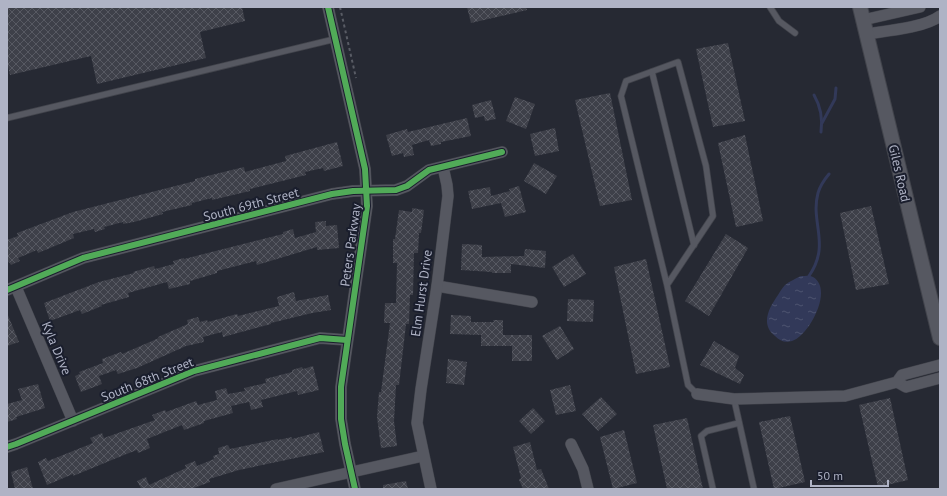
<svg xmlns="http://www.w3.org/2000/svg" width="947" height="496" font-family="'PT Sans',sans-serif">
<defs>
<pattern id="water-ripples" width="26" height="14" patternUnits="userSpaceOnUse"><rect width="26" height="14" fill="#323959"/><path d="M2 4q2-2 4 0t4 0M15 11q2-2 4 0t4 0" fill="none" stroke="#4d536f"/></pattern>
<pattern id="building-cross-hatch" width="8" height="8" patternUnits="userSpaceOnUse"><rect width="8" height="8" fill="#3e4049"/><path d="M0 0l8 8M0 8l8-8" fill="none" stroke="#575962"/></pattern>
</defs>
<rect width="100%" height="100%" fill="#262933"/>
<path fill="url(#water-ripples)" d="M801,276C805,276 810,275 813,277C834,289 809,336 792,341C785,343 780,341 775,336C760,324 769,308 778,295C780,292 782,288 785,285C790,281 795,279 801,276Z"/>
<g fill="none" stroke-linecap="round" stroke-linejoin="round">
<g stroke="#323959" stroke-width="3">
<path d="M814,95C821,107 823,118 821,132"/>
<path d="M822,123L835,99L836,88"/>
<path d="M809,276C831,244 810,223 818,193C820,186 824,180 829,174"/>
</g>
</g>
<g fill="url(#building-cross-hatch)">
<path d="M7,7H242L245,21L200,32L206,58L97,84L91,56L10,75L7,62Z"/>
<path d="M467,7H526L527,10L471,23Z"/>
<path d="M728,43L745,121L713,127L696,49Z"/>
<path d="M610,93L632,200L600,206L575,100Z"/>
<path d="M515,97L535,104L526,129L506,121Z"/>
<path d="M491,100L496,119L485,121L484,116L475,118L472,105Z"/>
<path d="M467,118L471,136L441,142V144L431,146L429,140L412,145L414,155L404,157L403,153L392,156L386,135L407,129L408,132Z"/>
<path d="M555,128L559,151L535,156L530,134Z"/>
<path d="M745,135L763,221L736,227L718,143Z"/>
<path d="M337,142L343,166L324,171L323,168L305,172L306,175L250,189V191L212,200V198L192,203V205L162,212L163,214L134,222L123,224V222L104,227L105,229L95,232L94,229L73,234L74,238L38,253L37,250L18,258L20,261L11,265L9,262L7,263V240L18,236L17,233L73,212L195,181V179L244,167L245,172L286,161L285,156Z"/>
<path d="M534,163L557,176L546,194L524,181Z"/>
<path d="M519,186L526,212L505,217L501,203L472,209L468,191L490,187L491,196L510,191L509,189Z"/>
<path d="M871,206L889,284L856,290L840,213Z"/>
<path d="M412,208L424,210L421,233H419L418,253H414L413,295H410L409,324H406L399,385H396L394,421L397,446L381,448L377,417L379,392H381L390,323H384L385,303H396L397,263H393V239H395L399,210L412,212Z"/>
<path d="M326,221V226L337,225L339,248L317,250V247L257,265L256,261L217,271V273L190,281V284L169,289L167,282L128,293L129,297L101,305L102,306L82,314L80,310L50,321L44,303L99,282L134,273L133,272L154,266L155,269L174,264L173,261L184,258V259L283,234V232L293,229L295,238L316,232L315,222Z"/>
<path d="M726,234L748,248L709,316L685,301Z"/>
<path d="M462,244L482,245V257L524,256L525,249L546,251L545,268L511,264V273H492V272L461,270Z"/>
<path d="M573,254L586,274L564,287L552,267Z"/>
<path d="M646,259L670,367L636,374L614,267Z"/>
<path d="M294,292L296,301L328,295L331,310L312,313L271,323V324L223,337L222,332L203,337L204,342L186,346L137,368L118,374L116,370L99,376L102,384L81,392L75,376L80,374L79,372L103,363L102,359L121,352L122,354L159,338L158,337L188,324L187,320L198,317L200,322L207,320L208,322L237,314L238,316L279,306L277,297Z"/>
<path d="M568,299L594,300L593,322L567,321Z"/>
<path d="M7,313L19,342L7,346Z"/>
<path d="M451,315L471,316V322H494L493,320H503V335H532V361H512V346H481V335L450,334Z"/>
<path d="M560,326L574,349L557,360L542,336Z"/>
<path d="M714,341L739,356L735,368L744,375L740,384L700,365Z"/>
<path d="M448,359L467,362L464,385L446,383Z"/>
<path d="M313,366L319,390L298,395L297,391L261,400L263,407L251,410L249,402L231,406L233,413L204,421V423L184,430L182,425L147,439L150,448L138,453L137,450L124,455L73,476V474L47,485L38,462L46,458L48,461L93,443L90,438L102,433L104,438L155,420L152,415L165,410L166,412L196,401L198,405L217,400L215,391L226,388L228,394L245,391L244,388L266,383L265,379L292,372V370L302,367L303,369Z"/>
<path d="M38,384L45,408L16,417L17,419L7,422V404L22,400L18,389Z"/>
<path d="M570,385L576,411L556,415L550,390Z"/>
<path d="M601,397L617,414L598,431L582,414Z"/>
<path d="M890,398L908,480L878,487L859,405Z"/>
<path d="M533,408L545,421L531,434L519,421Z"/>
<path d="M790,416L805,482L774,489L759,422Z"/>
<path d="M687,418L703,489H667L653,425Z"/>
<path d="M624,430L637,483L613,489L600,437Z"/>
<path d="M319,432L324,452L239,470L209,479L210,482L191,489H139L141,488L137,481L146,477L149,485L186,468L185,465L195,461L197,466L214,459L213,456L219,454L218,448L228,445L230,449L278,439V440L292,437V439Z"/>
<path d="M530,442L537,470L541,469L549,489H523L519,480L521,478L513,447Z"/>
<path d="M27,467L33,489H15L11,472Z"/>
<path d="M406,481L408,489H383V485Z"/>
</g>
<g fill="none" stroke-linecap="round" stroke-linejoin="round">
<g stroke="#42444c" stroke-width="7">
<g id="service">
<path d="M770,7L779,21L795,33"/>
<path d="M652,72L694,245"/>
<path d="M7,118L335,39"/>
<path d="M667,285L621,96L626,81L678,62L706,166L713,216L667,285L688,385L697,394"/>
<path d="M734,399L754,489"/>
<path d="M713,489L701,436L707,431L739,423"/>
</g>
</g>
<g stroke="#42444c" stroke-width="12">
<g id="minor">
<path d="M328,7L365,169L367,206L341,387V419L345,444L355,489"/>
<path d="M863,20L920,7"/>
<path d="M866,34C886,31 924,28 940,16"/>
<path d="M437,286L532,302"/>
<path d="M16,287L73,421"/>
<path d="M7,290L83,258L332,194L353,191L396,190L407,186L429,170L502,152"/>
<path d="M897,382L906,387L940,378"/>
<path d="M697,394L734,399L845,396L897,382L902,375L940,365"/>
<path d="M571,444L583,469L588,489"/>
<path d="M7,447L16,444L194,371L320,338L347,340"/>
<path d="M276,489L423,456"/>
<path d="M431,489L417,423L421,389L437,286L448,196L447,185L443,167"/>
</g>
</g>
<g stroke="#42444c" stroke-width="16">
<path id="tertiary" d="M860,7L940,338"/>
</g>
<path stroke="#595c65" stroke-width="2" stroke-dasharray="3 3" stroke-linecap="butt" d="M340,7L356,78"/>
<use href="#service" stroke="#565861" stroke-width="5.5"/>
<use href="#minor" stroke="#565861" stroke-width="11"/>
<use href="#tertiary" stroke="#565861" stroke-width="14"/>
<g stroke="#1a1e2d" stroke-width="8">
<g id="cycleway">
<path d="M328,7L365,169L367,206L341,387V419L345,444L355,489"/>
<path d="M7,290L83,258L332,194L353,191L396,190L407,186L429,170L502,152"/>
<path d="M7,447L16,444L194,371L320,338L347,340"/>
</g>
</g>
<use href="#cycleway" stroke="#51ab58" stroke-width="6"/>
</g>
<g text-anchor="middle" stroke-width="4" stroke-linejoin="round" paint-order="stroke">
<g font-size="13" fill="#afb3c5" stroke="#1a1e2d">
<text transform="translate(900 173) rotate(77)" y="5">Giles Road</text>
<text transform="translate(251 204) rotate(-15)" y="5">South 69th Street</text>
<text transform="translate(350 245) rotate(-82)" y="5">Peters Parkway</text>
<text transform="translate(421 293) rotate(-82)" y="5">Elm Hurst Drive</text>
<text transform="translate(57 348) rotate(67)" y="5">Kyla Drive</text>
<text transform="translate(147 379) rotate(-22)" y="5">South 68th Street</text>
</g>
</g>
<rect width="947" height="496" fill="none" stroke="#afb3c5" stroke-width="16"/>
<path d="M811 480v6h77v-6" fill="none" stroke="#afb3c5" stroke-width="2"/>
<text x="817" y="480" font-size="12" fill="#afb3c5" stroke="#1a1e2d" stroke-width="3" paint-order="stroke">50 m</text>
</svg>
